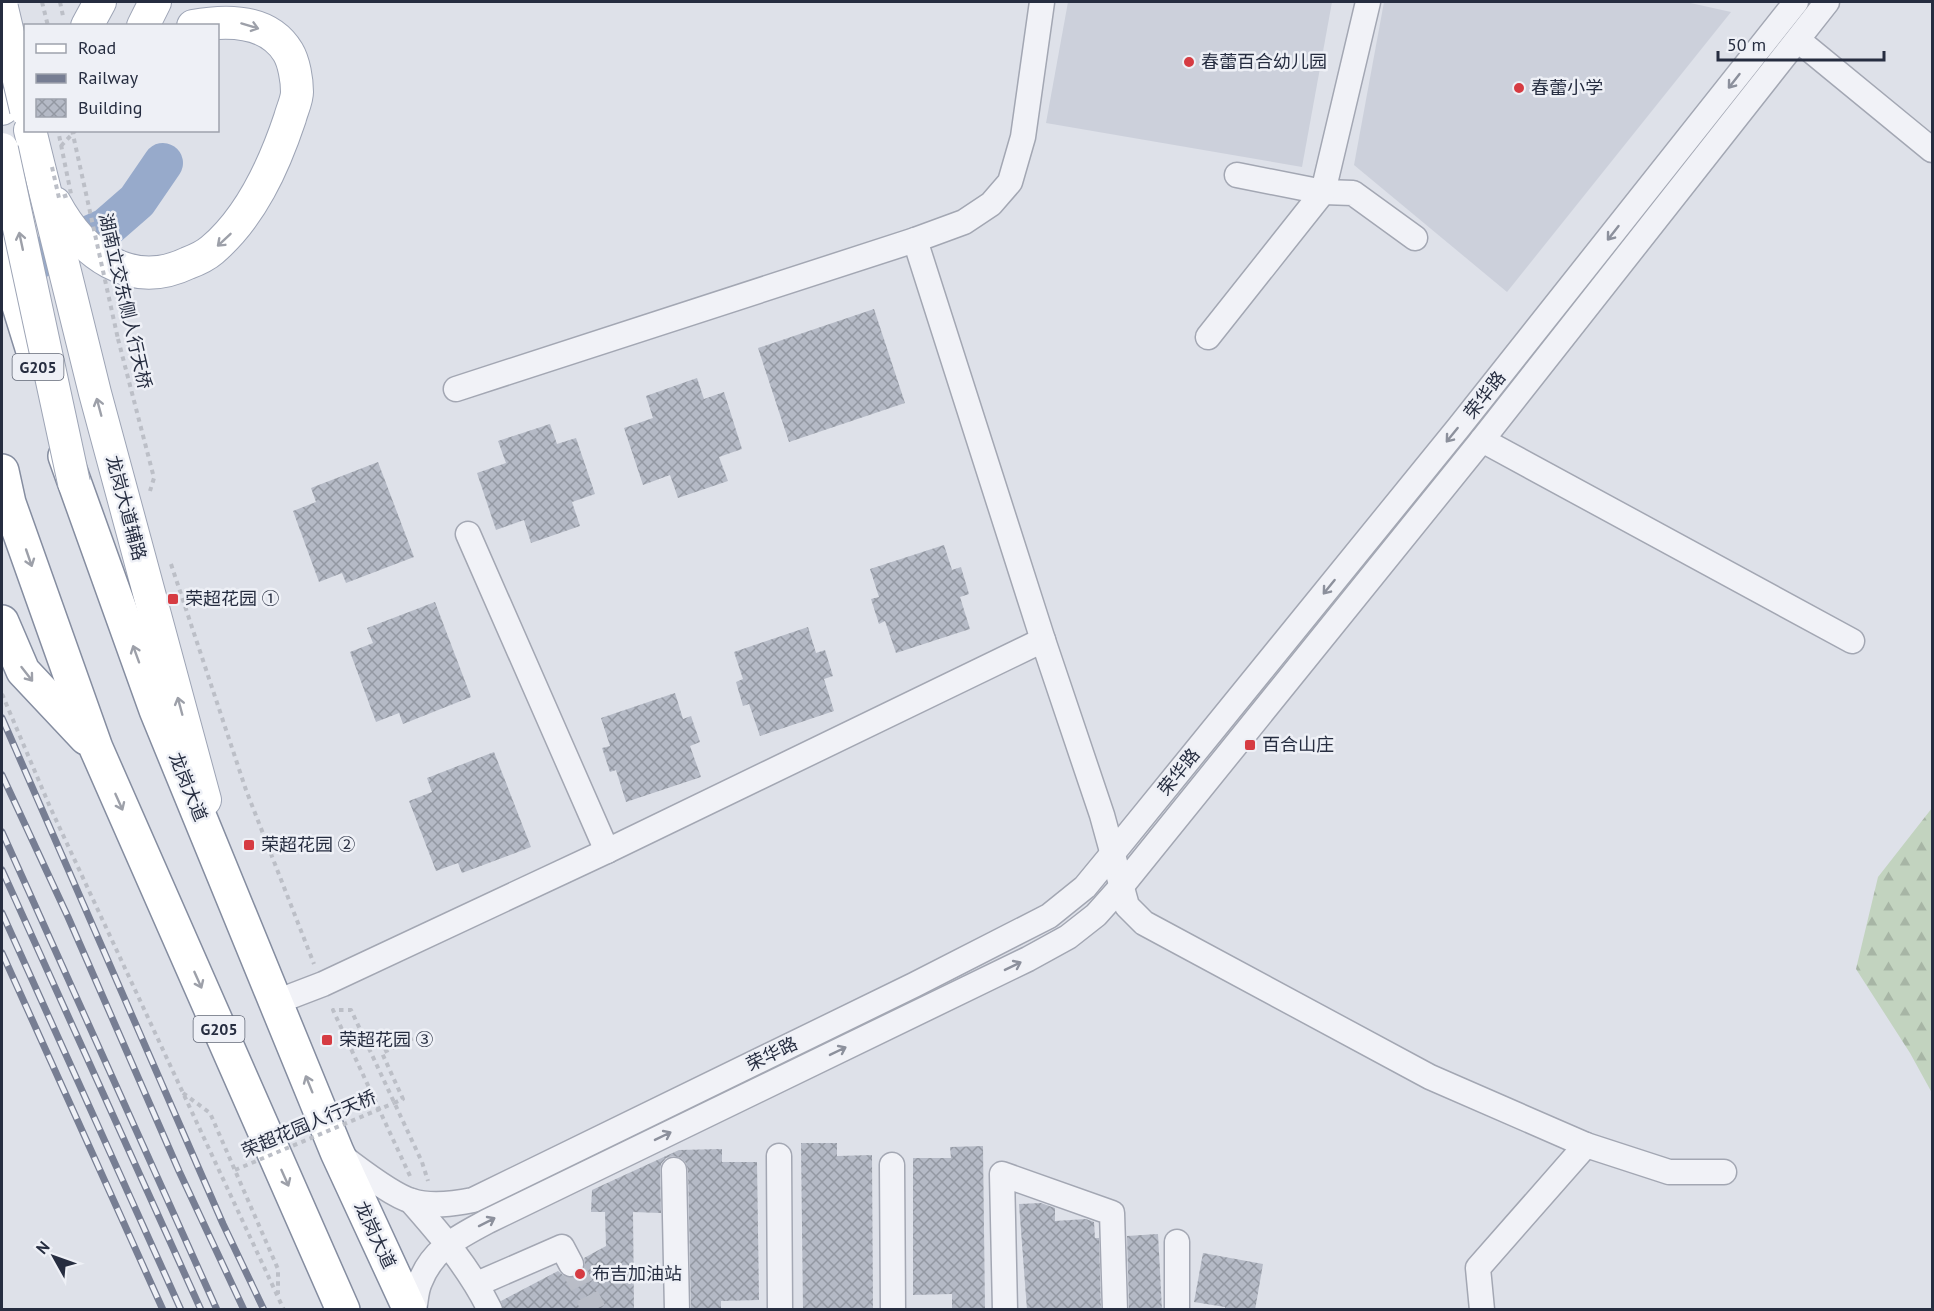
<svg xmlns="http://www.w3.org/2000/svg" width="1934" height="1311" font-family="'PT Sans','Noto Sans SC',sans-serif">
<defs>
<pattern id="forest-firs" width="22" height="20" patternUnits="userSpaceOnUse" patternTransform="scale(1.5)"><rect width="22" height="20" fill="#c2d3bf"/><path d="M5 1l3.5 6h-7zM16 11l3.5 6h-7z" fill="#a7b5a5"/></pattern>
<pattern id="building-cross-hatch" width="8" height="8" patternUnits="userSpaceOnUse" patternTransform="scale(1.5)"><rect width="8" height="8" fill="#b5bac6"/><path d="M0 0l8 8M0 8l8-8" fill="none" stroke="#9398a2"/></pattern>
</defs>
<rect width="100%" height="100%" fill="#dee1e9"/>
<g fill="#ccd0db">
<path d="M1068,2H1332L1302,167L1046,123Z"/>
<path d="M1384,2H1686L1731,12L1507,292L1354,165Z"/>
</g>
<path fill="url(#forest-firs)" d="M1932,808V1093L1910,1053L1856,969L1878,877Z"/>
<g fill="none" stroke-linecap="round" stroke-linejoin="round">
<path stroke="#97aacb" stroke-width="40" d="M2,275L106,228L137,201L163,163"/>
</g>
<g fill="url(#building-cross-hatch)">
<path d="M874,309L905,403L789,442L758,348Z"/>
<path d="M697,378L704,399L724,392L742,449L719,457L728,481L678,498L670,475L643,485L624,428L653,418L646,396Z"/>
<path d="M550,424L557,444L576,438L595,494L572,502L580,526L531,543L524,520L496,530L477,473L506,463L498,441Z"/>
<path d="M378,462L414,557L346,583L342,573L319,582L293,511L316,502L311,488Z"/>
<path d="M944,545L952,570L961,567L969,594L960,597L970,629L896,653L885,621L879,624L871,599L879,597L870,569Z"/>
<path d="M435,602L471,697L403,724L399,713L376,722L350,652L373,643L367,628Z"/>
<path d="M808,627L816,653L825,650L833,676L824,679L834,711L760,736L749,704L743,706L736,682L743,679L734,652Z"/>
<path d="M675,693L683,719L691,716L700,742L690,746L701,777L626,802L616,770L610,772L602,748L610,746L601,718Z"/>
<path d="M494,752L531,847L462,873L458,863L436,871L409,801L432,792L427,778Z"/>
<path d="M801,1143H837V1156L872,1155L873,1310H803Z"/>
<path d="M983,1146L985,1310H952V1294L913,1295V1158H951L950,1147Z"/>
<path d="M722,1149V1162H757L759,1300L721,1301V1310H691L688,1170L686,1163L681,1158L673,1156L666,1158L661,1164L660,1170L661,1213L633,1212L634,1310H504L501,1301L558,1271L564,1276L570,1278L578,1276L583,1271L585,1265L584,1258L606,1246L605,1212H591L592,1190L679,1150Z"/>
<path d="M1041,1203L1055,1208V1221L1086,1219L1094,1222L1095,1238H1099L1101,1310H1027L1019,1204Z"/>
<path d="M1158,1234L1162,1310H1129L1127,1236Z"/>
<path d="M1203,1253L1263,1264L1255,1310H1225V1307L1194,1302Z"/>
</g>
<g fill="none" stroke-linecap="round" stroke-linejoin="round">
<path stroke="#b9bdc7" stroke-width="24" stroke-dasharray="24 12" stroke-linecap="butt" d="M571,1264L594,1310"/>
<g stroke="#a3a7b3" stroke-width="27">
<g id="minor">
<path d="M1798,40L1932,150"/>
<path d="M1237,175L1323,192L1353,193L1415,238"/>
<path d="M915,240L1043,640L1102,815L1127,906L1144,923L1430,1077L1586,1145L1669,1172H1724"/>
<path d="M1208,337L1323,192L1368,2"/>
<path d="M456,389L915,240L964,222L991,204L1010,182L1023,137L1042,2"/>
<path d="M1482,440L1852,641"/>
<path d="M468,534L607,851"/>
<path d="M276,1002L323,984L607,851L1043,640"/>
<path d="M340,1155C358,1168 391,1195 412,1201C431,1207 453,1204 473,1200L914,985L1049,916L1085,887L1113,853L1459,427L1796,2"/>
<path d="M779,1156L780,1310"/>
<path d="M892,1165L893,1310"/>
<path d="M674,1170L677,1310"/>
<path d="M411,1201C441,1235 470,1269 490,1310"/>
<path d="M477,1284L562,1247L571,1264"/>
<path d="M414,1310C416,1301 416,1290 420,1282C433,1248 459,1237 488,1221L1028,959L1068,937L1096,915L1121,887L1482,440L1827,2"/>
<path d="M1005,1310L1002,1174L1112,1213L1115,1310"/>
<path d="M1177,1310V1242"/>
<path d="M1482,1310L1478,1268L1586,1145"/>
</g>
</g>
<g stroke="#9da4b5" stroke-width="34">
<g id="major">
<path d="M87,26L100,2"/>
<path d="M143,26L155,2"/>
<path d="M2,109L26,92"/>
<path d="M30,130L95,393L205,800"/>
<path d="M55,203C82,253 130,291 188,263C196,260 205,256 212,250C251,217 274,166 290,118C292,110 297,100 297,92C297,80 294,62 288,52C268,19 226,20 193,26"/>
</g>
</g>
<g stroke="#858da0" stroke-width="36">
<g id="highway">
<path d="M2,251L36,361"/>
<path d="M65,456L156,710L337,1152L410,1310"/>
<path d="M2,471L9,503L96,748L343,1310"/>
<path d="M2,622L23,671L86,738"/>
</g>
</g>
<g stroke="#bcbfc7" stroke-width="4" stroke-dasharray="4.5 4.5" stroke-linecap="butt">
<path d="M42,2L48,26"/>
<path d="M60,2L63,16"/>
<path d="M61,146L76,130"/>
<path d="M118,339L154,478L150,491"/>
<path d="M171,564L246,790L314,964"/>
<path d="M2,694L50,807L284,1310"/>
<path d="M183,1093L210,1113L278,1269V1294"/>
<path d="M394,1103L403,1099L382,1053L414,1038"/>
<path d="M410,1176L333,1010H351L422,1162L428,1181"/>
</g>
<use href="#minor" stroke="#f1f2f7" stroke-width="24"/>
<use href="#major" stroke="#fff" stroke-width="32"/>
<use href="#highway" stroke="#fff" stroke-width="33"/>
<g stroke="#777e93" stroke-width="7">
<g id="rail">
<path d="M2,718L223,1224L264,1310"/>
<path d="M2,775L68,917L179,1171L244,1310"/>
<path d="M2,832L217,1310"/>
<path d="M2,870L201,1310"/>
<path d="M2,913L181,1310"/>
<path d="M2,953L163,1310"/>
</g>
</g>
<use href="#rail" stroke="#eef0f6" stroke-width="4.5" stroke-dasharray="14" stroke-linecap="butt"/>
<g stroke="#9da4b5" stroke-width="34" stroke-linecap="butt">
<g id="major-bridge">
<path d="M2,8L26,110"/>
<path d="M2,149L74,483"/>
</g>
</g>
<g stroke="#bcbfc7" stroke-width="4" stroke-dasharray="4.5 4.5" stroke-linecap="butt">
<path d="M72,130L118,339"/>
<path d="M52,167L59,198L71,194L58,130"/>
<path d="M235,1170L394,1103"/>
</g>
<use href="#major-bridge" stroke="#fff" stroke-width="32"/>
</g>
<defs><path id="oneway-shaft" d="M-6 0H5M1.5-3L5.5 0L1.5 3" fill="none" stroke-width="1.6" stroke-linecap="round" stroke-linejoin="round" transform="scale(1.5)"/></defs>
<g stroke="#9da0a9">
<use href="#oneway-shaft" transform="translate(250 26) rotate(17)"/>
<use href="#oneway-shaft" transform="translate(224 240) rotate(137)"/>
<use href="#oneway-shaft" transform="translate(21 241) rotate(-102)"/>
<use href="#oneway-shaft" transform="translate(99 407) rotate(-105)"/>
<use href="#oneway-shaft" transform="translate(29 558) rotate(71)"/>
<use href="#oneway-shaft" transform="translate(136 654) rotate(-110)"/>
<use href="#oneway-shaft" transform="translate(27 674) rotate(52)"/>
<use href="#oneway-shaft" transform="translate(180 706) rotate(-105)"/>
<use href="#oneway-shaft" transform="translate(119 802) rotate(66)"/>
<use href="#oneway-shaft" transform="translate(198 980) rotate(66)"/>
<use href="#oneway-shaft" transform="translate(309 1084) rotate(-112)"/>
<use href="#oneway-shaft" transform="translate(285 1178) rotate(66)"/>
</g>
<g stroke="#8c909c">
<use href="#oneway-shaft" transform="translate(1734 81) rotate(128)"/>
<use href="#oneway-shaft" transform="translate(1613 233) rotate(128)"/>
<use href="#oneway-shaft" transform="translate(1452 435) rotate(129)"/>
<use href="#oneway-shaft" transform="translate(1329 587) rotate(129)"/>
<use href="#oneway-shaft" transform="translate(1013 966) rotate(-26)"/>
<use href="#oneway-shaft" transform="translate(838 1051) rotate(-26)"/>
<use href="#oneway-shaft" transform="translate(663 1136) rotate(-26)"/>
<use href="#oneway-shaft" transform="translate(487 1222) rotate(-27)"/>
</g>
<g fill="#d63b42" stroke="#eef0f6" stroke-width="2">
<circle cx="1189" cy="62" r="6"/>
<circle cx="1519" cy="88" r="6"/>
<rect x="167" y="593" width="12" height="12" rx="3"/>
<rect x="1244" y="739" width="12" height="12" rx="3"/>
<rect x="243" y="839" width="12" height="12" rx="3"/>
<rect x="321" y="1034" width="12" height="12" rx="3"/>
<circle cx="580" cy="1274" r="6"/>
</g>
<g text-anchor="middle" stroke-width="5" stroke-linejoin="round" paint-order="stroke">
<g fill="#eef0f6" stroke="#626877" stroke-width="1.5">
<rect x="12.5" y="354" width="51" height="26" rx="4.5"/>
<rect x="193.5" y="1016" width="51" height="26" rx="4.5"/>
</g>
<g font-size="16" font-weight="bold" fill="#262d40">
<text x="38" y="373">G205</text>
<text x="219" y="1035">G205</text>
</g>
<g font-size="18" fill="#262d40" stroke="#eef0f6" text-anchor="start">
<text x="1201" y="68">春蕾百合幼儿园</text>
<text x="1531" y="94">春蕾小学</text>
<text x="185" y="605">荣超花园 ①</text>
<text x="1262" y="751">百合山庄</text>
<text x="261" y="851">荣超花园 ②</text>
<text x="339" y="1046">荣超花园 ③</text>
<text x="592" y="1280">布吉加油站</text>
</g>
<g font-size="18" fill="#262d40" stroke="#eef0f6">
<text transform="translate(125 301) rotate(77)" y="6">湖南立交东侧人行天桥</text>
<text transform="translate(1485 395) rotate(-52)" y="6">荣华路</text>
<text transform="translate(126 508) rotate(75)" y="6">龙岗大道辅路</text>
<text transform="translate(1179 772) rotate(-51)" y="6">荣华路</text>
<text transform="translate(188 787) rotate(68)" y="6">龙岗大道</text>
<text transform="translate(772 1054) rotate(-26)" y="6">荣华路</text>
<text transform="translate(309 1124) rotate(-23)" y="6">荣超花园人行天桥</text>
<text transform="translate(375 1235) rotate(65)" y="6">龙岗大道</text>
</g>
</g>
<rect width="1934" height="1311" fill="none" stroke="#262d40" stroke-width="6"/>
<rect x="24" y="24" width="195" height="108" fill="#eef0f6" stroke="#9ea2ad" stroke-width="1.5"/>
<rect x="36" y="44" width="30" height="9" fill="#ffffff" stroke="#9ea2ad" stroke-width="1.5"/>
<text x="78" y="54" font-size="18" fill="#262d40">Road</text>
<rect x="36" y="74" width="30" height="9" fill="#777e93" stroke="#9ea2ad" stroke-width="1.5"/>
<text x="78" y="84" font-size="18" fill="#262d40">Railway</text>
<rect x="36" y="99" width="30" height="18" fill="url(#building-cross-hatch)" stroke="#9ea2ad" stroke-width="1.5"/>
<text x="78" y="114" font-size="18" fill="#262d40">Building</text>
<g transform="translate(54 1257) rotate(310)" stroke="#eef0f6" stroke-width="4.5" paint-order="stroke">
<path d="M0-4.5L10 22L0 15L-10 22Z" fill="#262d40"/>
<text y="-9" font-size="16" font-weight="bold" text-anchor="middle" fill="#262d40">N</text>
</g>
<path d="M1718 51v9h166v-9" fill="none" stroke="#262d40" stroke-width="3"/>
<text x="1727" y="51" font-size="18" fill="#262d40" stroke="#eef0f6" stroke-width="4.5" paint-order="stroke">50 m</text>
</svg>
